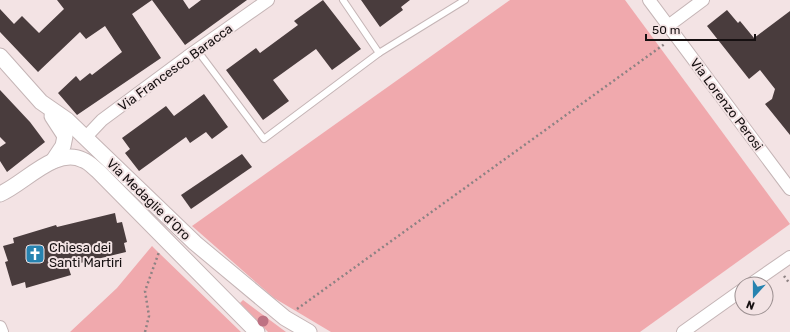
<svg xmlns="http://www.w3.org/2000/svg" width="790" height="332" font-family="Rubik,sans-serif">
<rect width="100%" height="100%" fill="#f3e3e4"/>
<g fill="#f0a9ad">
<path d="M510,0H625L790,224L640,332H331L274,298L192,226Z"/>
<path d="M152,246L159,253L241,332H70L117,288Z"/>
<path d="M243,300L286,332H268L240,303Z"/>
</g>
<g fill="#493c3d">
<path d="M57,0H183L189,9L201,0H247L185,45L152,0L132,14L161,58L77,115L58,93L76,76L80,81L90,73L92,75L122,52L105,26L86,39L80,32L38,72L0,32V9L14,24L22,16L39,33L64,9Z"/>
<path d="M323,0L361,49L332,70L316,49L273,80L289,101L263,120L226,70L256,48L260,53L298,25L294,21Z"/>
<path d="M361,0H410L401,7L403,10L380,27Z"/>
<path d="M727,10L738,23L740,21L754,38L790,11V135L765,104L772,99L775,89L760,70L749,79L707,26Z"/>
<path d="M0,90L30,122L45,142L7,172L0,161V147L6,143L0,137Z"/>
<path d="M204,94L228,127L212,139L206,132L190,143L186,137L139,171L125,153L130,149L122,138L166,106L174,116Z"/>
<path d="M242,154L252,167L191,209L181,195Z"/>
<path d="M115,213L117,223L122,222L127,242L124,243L126,252L68,266L71,275L26,288L25,282L12,286L5,262L8,261L3,246L14,243L13,238L56,225L57,227Z"/>
</g>
<g fill="none" stroke-linecap="round" stroke-linejoin="round">
<g stroke="#c5b5b6" stroke-width="8">
<g id="service">
<path d="M197,50L264,139L379,53L343,0"/>
<path d="M379,53L465,0"/>
</g>
</g>
<g stroke="#c5b5b6" stroke-width="14">
<g id="minor">
<path d="M649,0L790,189"/>
<path d="M668,26L703,0"/>
<path d="M85,138L102,120L187,57L268,0"/>
<path d="M751,284L790,257"/>
<path d="M0,327L2,332"/>
<path d="M683,332L742,290"/>
</g>
</g>
<g stroke="#c5b5b6" stroke-width="17">
<g id="tertiary">
<path d="M0,56L41,102L67,120L195,243L285,318L309,332"/>
<path d="M52,116L65,136L63,146L53,161"/>
<path d="M0,194C24,184 56,146 83,160C89,162 93,167 98,171L257,332"/>
</g>
</g>
<g stroke="#8d8283" stroke-width="2.5" stroke-dasharray="2 3" stroke-linecap="butt">
<path d="M784,276L790,284"/>
<path d="M297,309L666,43"/>
<path d="M145,332L149,316L145,291L159,252"/>
</g>
<use href="#service" stroke="#fff" stroke-width="6"/>
<use href="#minor" stroke="#fff" stroke-width="12"/>
<use href="#tertiary" stroke="#fff" stroke-width="15"/>
</g>
<circle fill="#be7283" cx="263" cy="321" r="5.5"/>
<defs>
<g id="church-square" transform="scale(1)"><rect x="-9" y="-9" width="18" height="18" rx="4" fill="#2783b0" stroke="#f3e3e4"/><path d="M-1.2-6h2.4v3.5h3.3v2.4h-3.3V6h-2.4V-.1h-3.3v-2.4h3.3Z" fill="#fff"/></g>
</defs>
<g fill-rule="evenodd">
<use href="#church-square" x="35" y="254"/>
</g>
<g text-anchor="middle" stroke-width="4" stroke-linejoin="round" paint-order="stroke">
<g font-size="13" fill="#161011" stroke="#f3e3e4">
<text transform="translate(175 67) rotate(-36)" y="5">Via Francesco Baracca</text>
<text transform="translate(727 104) rotate(53)" y="5">Via Lorenzo Perosi</text>
<text transform="translate(149 199) rotate(44)" y="5">Via Medaglie d'Oro</text>
</g>
<g font-size="13" fill="#161011" stroke="#f3e3e4" text-anchor="start">
<text x="49" y="252">Chiesa dei<tspan x="49" dy="15">Santi Martiri</tspan></text>
</g>
</g>
<g transform="translate(754 296) rotate(201)"><circle r="19" fill="#f3e3e4" stroke="#9b8f90"/>
<path d="M0-3L7 15L0 10L-7 15Z" fill="#2783b0"/>
<text y="-6" font-size="11" font-weight="bold" text-anchor="middle" fill="#161011">N</text>
</g>
<path d="M646 34v6h109v-6" fill="none" stroke="#161011" stroke-width="2"/>
<text x="652" y="34" font-size="12" fill="#161011" stroke="#f3e3e4" stroke-width="3" paint-order="stroke">50 m</text>
</svg>
